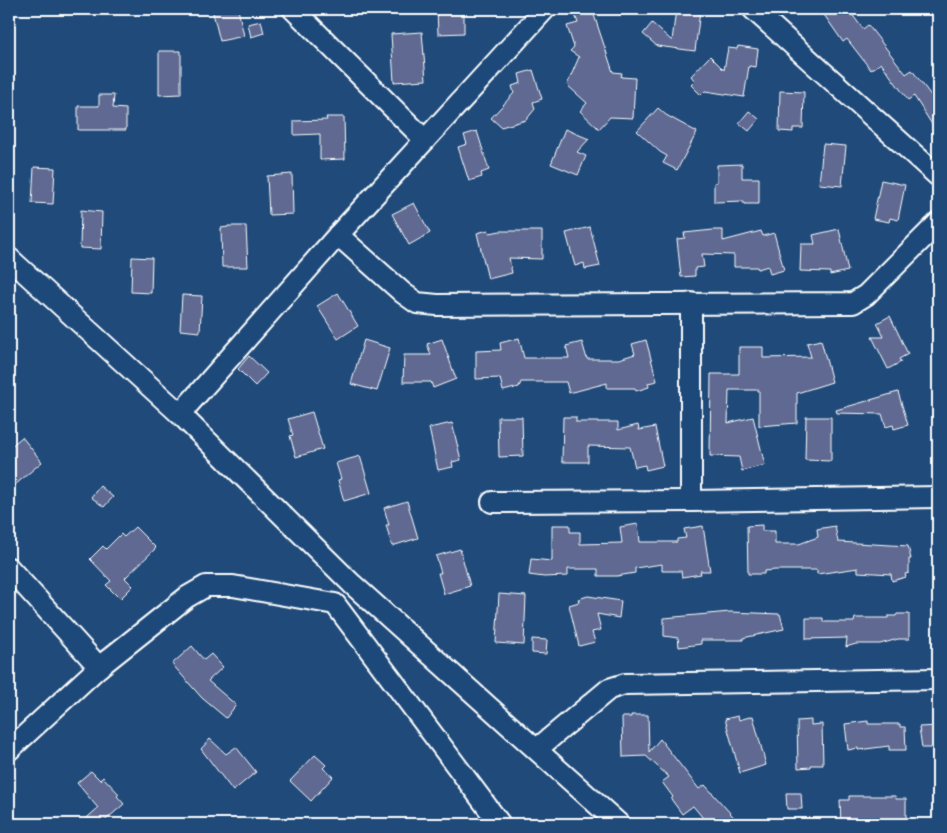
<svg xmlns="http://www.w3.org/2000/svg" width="947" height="833" font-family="Delius,sans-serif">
<rect width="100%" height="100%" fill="#1f4a7a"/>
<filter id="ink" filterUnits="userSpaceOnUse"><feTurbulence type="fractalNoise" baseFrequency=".02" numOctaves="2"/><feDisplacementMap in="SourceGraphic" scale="10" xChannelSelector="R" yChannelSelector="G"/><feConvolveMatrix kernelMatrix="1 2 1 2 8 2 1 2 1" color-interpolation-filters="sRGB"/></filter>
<g filter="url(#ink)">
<g fill="#5f6991" stroke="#fff">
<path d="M212,9H238L244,36L220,41Z"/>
<path d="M437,9H464V33L438,34Z"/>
<path d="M585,9H592L613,72L622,73L621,77L635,78L633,118L610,117L599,129L580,111L587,103L567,85L579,57L570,51L574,47L567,26L578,23L574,12Z"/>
<path d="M676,9L700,11L695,51L657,46L643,34L652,23L672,41Z"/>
<path d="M820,9H848L863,29L868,25L906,74L912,70L938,105V134L914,96L908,100L881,63L871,70L847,39L843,42Z"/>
<path d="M261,21L264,33L251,37L248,24Z"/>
<path d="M422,32L426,80L394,82L391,34Z"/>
<path d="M738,46L758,49L756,67L749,66L744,97L705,91L701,95L691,85L695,81L691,76L710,56L724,70L728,48L737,49Z"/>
<path d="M159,51H181V94L159,95Z"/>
<path d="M533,70L542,99L533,102L535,109L526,120L501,127L491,118L514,93L512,86L521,83L519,74Z"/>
<path d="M780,91L804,92L803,128H793V132L779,131Z"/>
<path d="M99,95H114L113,108L126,109V130H78V106H99Z"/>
<path d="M658,108L666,115L697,132L677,170L663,163L667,156L660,152L637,131Z"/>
<path d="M749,111L759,119L749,131L739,123Z"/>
<path d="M326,117H344L345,159L320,160V134L294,135V121L327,120Z"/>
<path d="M565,129L589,139L577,152L586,156L578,175L551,164Z"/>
<path d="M477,131L489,170L481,173L482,177L469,181L458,147L467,144L464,135Z"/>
<path d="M823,144L846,146L842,186L819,184Z"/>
<path d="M742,164V178H759V204H744V201L714,202V183L717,182V165Z"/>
<path d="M34,167L55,168L53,204L32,203Z"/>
<path d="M292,174L293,214L269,215L267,176Z"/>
<path d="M881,180L905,185L898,220L890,218L889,222L873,219Z"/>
<path d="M414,203L430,233L409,245L392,214Z"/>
<path d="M81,210L102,212L101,249L80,248Z"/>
<path d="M228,226H246L248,267H222L221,228L228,227Z"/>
<path d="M590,227L600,266L585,269L584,263L575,266L566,233Z"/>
<path d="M839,229L848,271L830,275V272L800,271L801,244H815L813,235Z"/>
<path d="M488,230L490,233L500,231H542V259L509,258L512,273L488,279L477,233Z"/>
<path d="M713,230H723V241L761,231L763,236L774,233L784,270L770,274L768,266L758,269L757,267H734V255L702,254L704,267L695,268V276L681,277L677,239L685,238L684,233Z"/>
<path d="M132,257L152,258L151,293L131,292Z"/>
<path d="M338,293L358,326L338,339L317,306Z"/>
<path d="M182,295L202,296L200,332L180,330Z"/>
<path d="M890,316L908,354L899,359L901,362L888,369L872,337H884L877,323Z"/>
<path d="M519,338L524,358H569L566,346L582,342L587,359H619L635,354L632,344L646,340L657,381L648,383L649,387L636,391L635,388H607V383L569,393L566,382H521L519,387L503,391L500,378L476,379V351L501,350L500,343Z"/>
<path d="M442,339L456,379L433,388L431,382H403L404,355H431L427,344Z"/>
<path d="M364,340L390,348L377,391L351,384Z"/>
<path d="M821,340L832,382L797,393V423L759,426V390H729L728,423L753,417L765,465L742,471L739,457L710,456L711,374H739V347H763V358L811,357L807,343Z"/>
<path d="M249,356L267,373L255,386L238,369Z"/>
<path d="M898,392L908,425L894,429L893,425L886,427L882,414L837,413L836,410Z"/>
<path d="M312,412L323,449L296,457L290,436L293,435L288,419Z"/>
<path d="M498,417H522L523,456L499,457Z"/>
<path d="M563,417H576V422H618V430L638,425L639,430L655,427L663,466L646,470L645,465L635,467L630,447L588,446V462H562Z"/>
<path d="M806,417H831V461L805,460Z"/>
<path d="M452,423L461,460L452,462L453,467L438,470L429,428Z"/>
<path d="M22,437L42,462L9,490V448Z"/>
<path d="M360,456L371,493L344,501L338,480L341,479L336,463Z"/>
<path d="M100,486L113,497L104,507L91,497Z"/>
<path d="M407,501L418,538L392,546L386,525H389L384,508Z"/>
<path d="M638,524L640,542H677V539L686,538L684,529L703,526L710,571H700L701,574L682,577L681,571H662V564L635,568V573L617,576H598V569H568V576L544,577L529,575L531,559L552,561V525H570V532H580V544L622,543L620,527Z"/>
<path d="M762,525V531H775V544H799L818,537L817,529L835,526L838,542L908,546L911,559H909V573L905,574L906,577L892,581L891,574L858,572V568L817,574V570H776L764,571V574H748L747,526Z"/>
<path d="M135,527L156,548L125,578L133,586L120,599L106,585L111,581L90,559L103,546L106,549L121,534L124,537Z"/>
<path d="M460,549L470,586L444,594L438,573H441L436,556Z"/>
<path d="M499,594L526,596L524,645L496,643Z"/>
<path d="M588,596L621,601L619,618L597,614L601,630L592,632L595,642L579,646L569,605L579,602L578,599Z"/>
<path d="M730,612L780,614L784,629L743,638V640H701V644L679,647L678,638L664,636V618Z"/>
<path d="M897,614H909V639H898L880,644H856L846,647L847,638L806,639V618H823V622H854L855,618H888V616H896Z"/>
<path d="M532,639L547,640L546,654L532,653Z"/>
<path d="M192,646L204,660L211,654L223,667L208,681L236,705L226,718L202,698L172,664Z"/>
<path d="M631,715H648L649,752L660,739L699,789L705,785L740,824H708L693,806L682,814L671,799L673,797L662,782L669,777L646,756L623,757L622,717H631Z"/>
<path d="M738,716L739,720L753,716L766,765L740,773L725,719Z"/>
<path d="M811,720V725L822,724L823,765H811V767L798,768L797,721Z"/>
<path d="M868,721V724H900V727H905L906,750H889V746L858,750V748L848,750L845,724Z"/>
<path d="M938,726V748H922L919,727Z"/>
<path d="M210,739L226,754L236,747L256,772L233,791L201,749Z"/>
<path d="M315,755L326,765L323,768L333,777L311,801L290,781Z"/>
<path d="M91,771L100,780L103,777L119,794L117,796L124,804L101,824H80L98,808L77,783Z"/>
<path d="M786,793H801L802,809H787Z"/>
<path d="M849,796H895L896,799H906V824H841L840,800H849Z"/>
</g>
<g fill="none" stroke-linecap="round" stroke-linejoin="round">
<g stroke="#fff" stroke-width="24">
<g id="street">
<path d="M293,9L425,140"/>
<path d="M753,9L938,176"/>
<path d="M338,235L403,293L417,303L437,305L853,303L866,295L938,223"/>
<path d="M9,258L180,414L352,584L619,824"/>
<path d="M691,303V501L938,497"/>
<path d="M180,414L338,235L545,9"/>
<path d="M492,502L691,501"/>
<path d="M9,568L99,667"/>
<path d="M537,749L609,689L625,684L938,679"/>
<path d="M9,750L99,667L187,597L206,586H233L335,604L500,824"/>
</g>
</g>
<use href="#street" stroke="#1f4a7a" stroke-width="20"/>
</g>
</g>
<rect width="947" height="833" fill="none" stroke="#1f4a7a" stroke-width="30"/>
<rect x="15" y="15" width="917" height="803" fill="none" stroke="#fff" stroke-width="2" filter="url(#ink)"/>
</svg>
